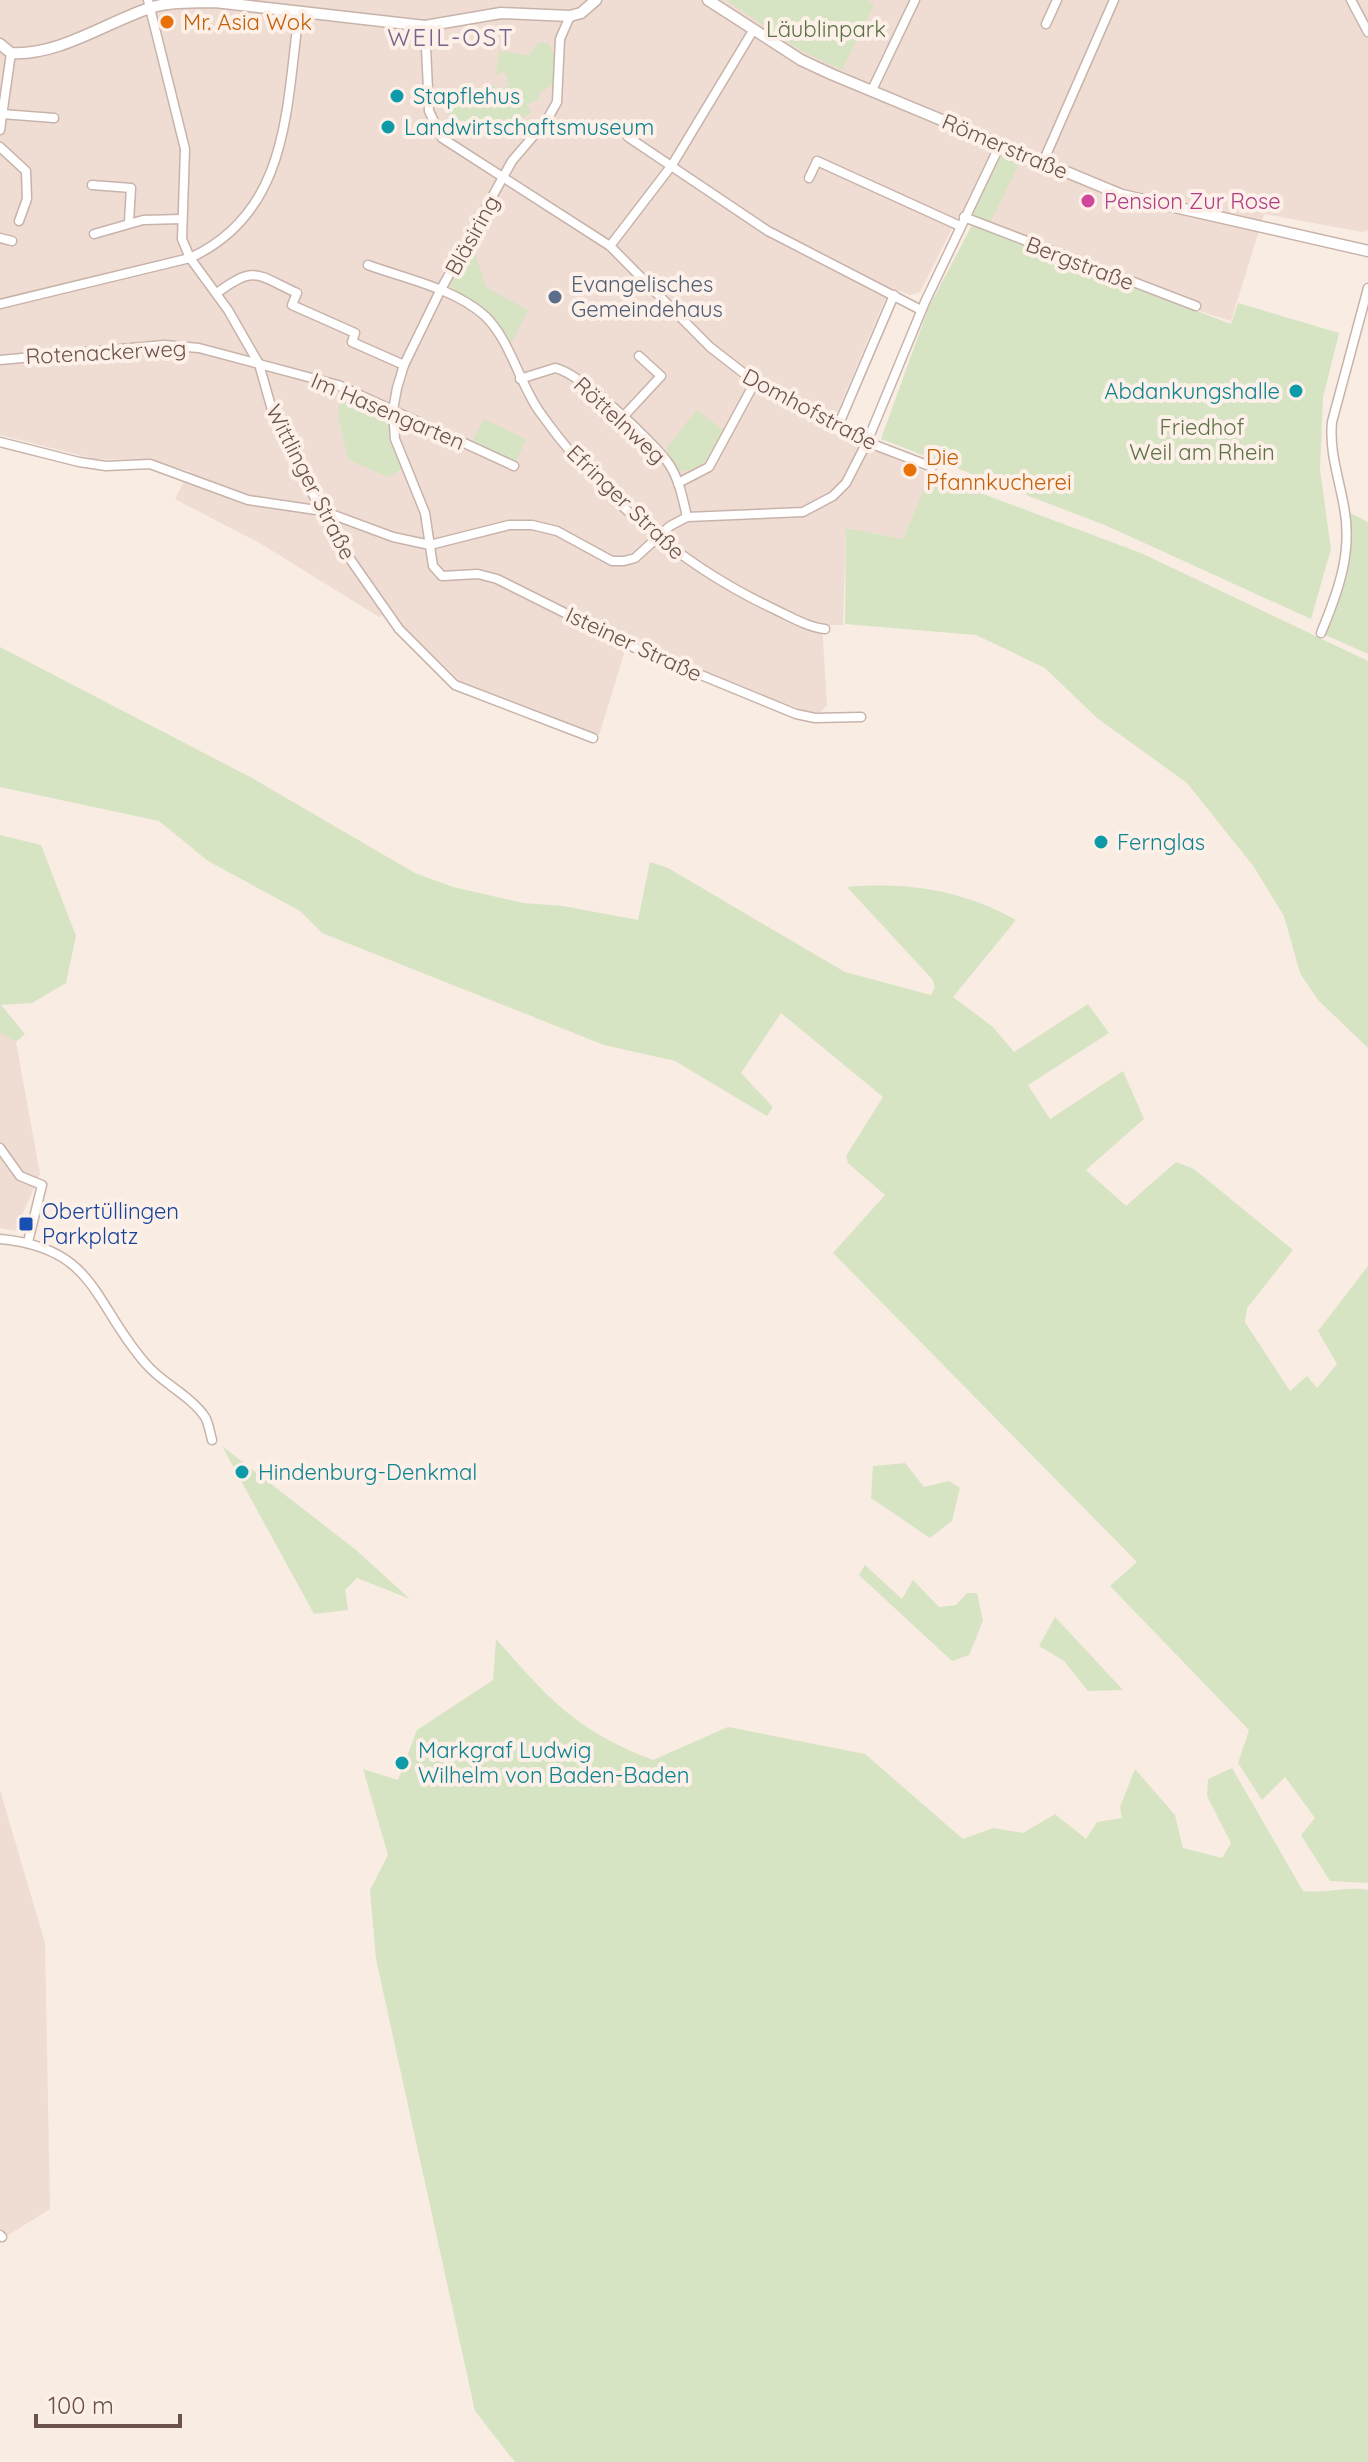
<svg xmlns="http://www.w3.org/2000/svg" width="1368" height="2462" font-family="Quicksand,sans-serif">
<rect width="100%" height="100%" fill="#f9ece3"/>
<g fill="#efdcd2">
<path d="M0,0H1368V230L1362,232L1264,214L1231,321L1200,311L1199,305L960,213L920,292L910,295L890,288L829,431L930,474L903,539L846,528L843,625H822L827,705L821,712L813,714L628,641L599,735L465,686L388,611L379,617L263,545L175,499L189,471L147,460L95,459L0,435Z"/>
<path d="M0,1033L16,1042L40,1174L15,1231L0,1228Z"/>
<path d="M0,1790L45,1943L50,2209L0,2240Z"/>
</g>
<g fill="#d7e4c4">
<path d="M726,0H866L874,5L842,70L800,50Z"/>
<path d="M539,42L548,43L557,59L554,84L539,93V100L527,104L531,113L512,124L453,128L447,118L454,99L462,102L495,85L498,91L509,85L504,71L496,75L499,51L529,55Z"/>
<path d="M996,152L1020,162L988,227L964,217Z"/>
<path d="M972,225L1231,324L1238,303L1339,333L1323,398L1320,470L1331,549L1311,619L1107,526L881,439L928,309Z"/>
<path d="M474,249L486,287L528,310L510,346C492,306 478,311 449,286Z"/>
<path d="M339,399L364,409L368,399L393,410V422L407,467L387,477L348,459L338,416Z"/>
<path d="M697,410L724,431C713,453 706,472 678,471L666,448Z"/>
<path d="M484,419L526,439L514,466L470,446Z"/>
<path d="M930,474L1141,553L1368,661V1048L1318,1000L1300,973L1284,916L1254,867L1187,783L1097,718L1045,668L976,635L845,624L846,528L903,539Z"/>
<path d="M1345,510L1368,522V654L1321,633L1345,564Z"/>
<path d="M0,647L252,778L415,873L453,887L523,903L563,906L638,920L650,862L668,868L845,972L931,995L935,987L932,979L847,887C908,882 962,890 1016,920L953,997L993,1027L1014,1052L1088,1004L1109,1033L1028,1085L1050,1119L1123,1071L1144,1119L1086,1170L1126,1206L1176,1162L1194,1169L1293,1250L1247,1308L1245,1322L1290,1391L1307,1376L1317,1388L1337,1364L1318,1331L1368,1266V1883L1330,1881L1301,1835L1315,1818L1285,1777L1262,1800L1238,1763L1249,1730L1110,1586L1137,1562L833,1253L885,1195L848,1163L846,1156L883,1097L781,1013L741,1073L773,1107L767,1116L675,1061L604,1045L322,933L300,911L208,861L159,821L0,787Z"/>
<path d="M0,835L41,845L76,936L66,983L32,1003L1,1005L25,1034L16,1042L0,1033Z"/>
<path d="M222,1446L356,1550L410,1599L357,1578L345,1590L348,1610L314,1614Z"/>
<path d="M905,1463L924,1487L949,1481L960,1488L952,1521L930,1538L871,1498L873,1466Z"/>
<path d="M865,1565L902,1599L913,1580L939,1607L956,1605L967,1593H977L983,1621L969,1655L952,1661L859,1575Z"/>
<path d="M1055,1617L1123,1690L1088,1691L1064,1661L1039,1646Z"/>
<path d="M496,1639C550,1700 575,1730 653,1760L728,1727L865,1754L963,1839L993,1828L1023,1833L1055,1814L1086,1839L1097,1822L1122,1818L1120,1807L1135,1769L1175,1815L1183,1848L1222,1858L1231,1843L1207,1796L1208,1779L1232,1768L1303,1891C1326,1894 1345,1886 1368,1890V2462H515L475,2411L376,1959L370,1890L388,1855L363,1769L398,1780L417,1730L493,1680Z"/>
</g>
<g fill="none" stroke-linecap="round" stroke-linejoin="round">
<g stroke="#c8b3ab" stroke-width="11">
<g id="minor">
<path d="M148,0L185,149L182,239L190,258L228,310L259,364L274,417L334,536L399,629L455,685L593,738"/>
<path d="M1351,0L1368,32"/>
<path d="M570,16L560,39L557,102L547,120L512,161L440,291L404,365L397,388L393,410L395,439L425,513L433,566L442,576L478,574L497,579L635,648L796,714L815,718L861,717"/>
<path d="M1046,24L1057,0"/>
<path d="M425,26L429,111L442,138L610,246L710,347L755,382L867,442L932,467"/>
<path d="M872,90L915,0"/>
<path d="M2,114L54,118"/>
<path d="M0,130L11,53"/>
<path d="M628,137L768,231L921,310"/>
<path d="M0,147L26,171L27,199L19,221"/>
<path d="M1043,162L1114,0"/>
<path d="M809,178L817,161L960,226"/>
<path d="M92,185L131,188L129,222"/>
<path d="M964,217L1196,306"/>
<path d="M94,234L143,220L182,219"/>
<path d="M0,238L12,241"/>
<path d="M610,246L672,165L754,29"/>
<path d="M368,265C406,279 454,288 485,316C510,340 519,382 539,411C598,495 682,566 774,609C791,617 807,627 825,629"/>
<path d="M217,293C255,264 257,275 297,293L292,305L355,333L352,342L404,365"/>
<path d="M0,304L190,258C290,212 286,107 299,12"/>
<path d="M0,360L164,345L199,348L338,385L514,466"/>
<path d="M520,379L555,368C580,373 653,441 669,464C679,479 683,499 687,517"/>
<path d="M622,418L661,376L639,356"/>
<path d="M838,426L894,295"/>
<path d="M0,442L79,462L106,466L150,464L248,500L323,511L393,537L430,545L509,525H532L557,531L612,561H624L635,558L670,526L687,517L803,512L833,496L846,483L867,442L925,302L1000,145"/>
<path d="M678,483L709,467L755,382"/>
<path d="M1321,633C1338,592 1353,552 1344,507C1339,478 1329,451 1332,422L1368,288"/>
<path d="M0,1148L20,1176L42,1185L28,1242"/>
<path d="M0,1239C97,1248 93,1304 146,1364C162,1383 191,1396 205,1417C209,1424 210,1433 212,1440"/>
<path d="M0,2235L2,2237"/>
</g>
</g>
<g stroke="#c8b3ab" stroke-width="13">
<g id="tertiary">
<path d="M708,0L801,60L831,74L1122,195L1368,251"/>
<path d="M0,44L11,53C57,56 104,24 147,9C167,1 193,3 215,2L425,26L501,13L570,16L581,13L596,0"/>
</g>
</g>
<use href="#minor" stroke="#fff" stroke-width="8"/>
<use href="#tertiary" stroke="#fff" stroke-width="10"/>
</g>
<g fill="#e8710a" stroke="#fcf0e8" stroke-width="3">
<circle cx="167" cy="22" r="8"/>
<circle cx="910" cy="470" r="8"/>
</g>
<g fill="#0f9aa8" stroke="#fcf0e8" stroke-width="3">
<circle cx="397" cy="96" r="8"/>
<circle cx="388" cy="127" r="8"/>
<circle cx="1296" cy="391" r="8"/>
<circle cx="1101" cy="842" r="8"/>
<circle cx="242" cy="1472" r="8"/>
<circle cx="402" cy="1763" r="8"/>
</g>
<circle fill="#d1479c" stroke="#fcf0e8" stroke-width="3" cx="1088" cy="201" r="8"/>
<circle fill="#5c6f8a" stroke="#fcf0e8" stroke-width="3" cx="555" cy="297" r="8"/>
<rect fill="#1a4fb4" stroke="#fcf0e8" stroke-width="3" x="18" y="1216" width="16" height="16" rx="4"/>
<g text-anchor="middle" stroke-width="8" stroke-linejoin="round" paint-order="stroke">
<g font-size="22" fill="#c56008" stroke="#fcf0e8" text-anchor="start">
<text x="183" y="30">Mr. Asia Wok</text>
<text x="926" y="465">Die<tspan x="926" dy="25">Pfannkucherei</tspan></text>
</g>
<g font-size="22" fill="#5c7246" stroke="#fcf0e8">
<text x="826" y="37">Läublinpark</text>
<text x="1202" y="435">Friedhof<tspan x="1202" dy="25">Weil am Rhein</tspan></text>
</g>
<g font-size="22" fill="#0d838f" stroke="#fcf0e8" text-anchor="start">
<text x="413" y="104">Stapflehus</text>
<text x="404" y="135">Landwirtschaftsmuseum</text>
<text x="1280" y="399" text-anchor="end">Abdankungshalle</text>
<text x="1117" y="850">Fernglas</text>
<text x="258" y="1480">Hindenburg-Denkmal</text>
<text x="418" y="1758">Markgraf Ludwig<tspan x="418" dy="25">Wilhelm von Baden-Baden</tspan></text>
</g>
<g font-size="22" fill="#6d524c" stroke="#fcf0e8">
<text transform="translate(1005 146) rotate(23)" y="8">Römerstraße</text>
<text transform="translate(472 235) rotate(-61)" y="8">Bläsiring</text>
<text transform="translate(1080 263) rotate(21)" y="8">Bergstraße</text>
<text transform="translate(106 352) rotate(-3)" y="8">Rotenackerweg</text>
<text transform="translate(810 409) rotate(28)" y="8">Domhofstraße</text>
<text transform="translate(388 411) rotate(23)" y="8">Im Hasengarten</text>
<text transform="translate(620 420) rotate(43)" y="8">Röttelnweg</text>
<text transform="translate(311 482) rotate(63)" y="8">Wittlinger Straße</text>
<text transform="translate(626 502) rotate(44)" y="8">Efringer Straße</text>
<text transform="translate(634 644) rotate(25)" y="8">Isteiner Straße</text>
</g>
<g font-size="22" fill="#b23c85" stroke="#fcf0e8" text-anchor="start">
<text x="1104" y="209">Pension Zur Rose</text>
</g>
<g font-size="22" fill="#4e5e75" stroke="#fcf0e8" text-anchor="start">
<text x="571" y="292">Evangelisches<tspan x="571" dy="25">Gemeindehaus</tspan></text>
</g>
<g font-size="22" fill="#164399" stroke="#fcf0e8" text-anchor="start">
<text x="42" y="1219">Obertüllingen<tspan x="42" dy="25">Parkplatz</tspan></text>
</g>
<g font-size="24" letter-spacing="2" fill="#76658a" stroke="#fcf0e8">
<text x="451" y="46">WEIL-OST</text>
</g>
</g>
<path d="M36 2414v12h144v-12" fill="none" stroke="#6d524c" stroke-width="4"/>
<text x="48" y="2414" font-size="24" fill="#6d524c" stroke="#fcf0e8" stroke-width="6" paint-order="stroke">100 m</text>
</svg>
